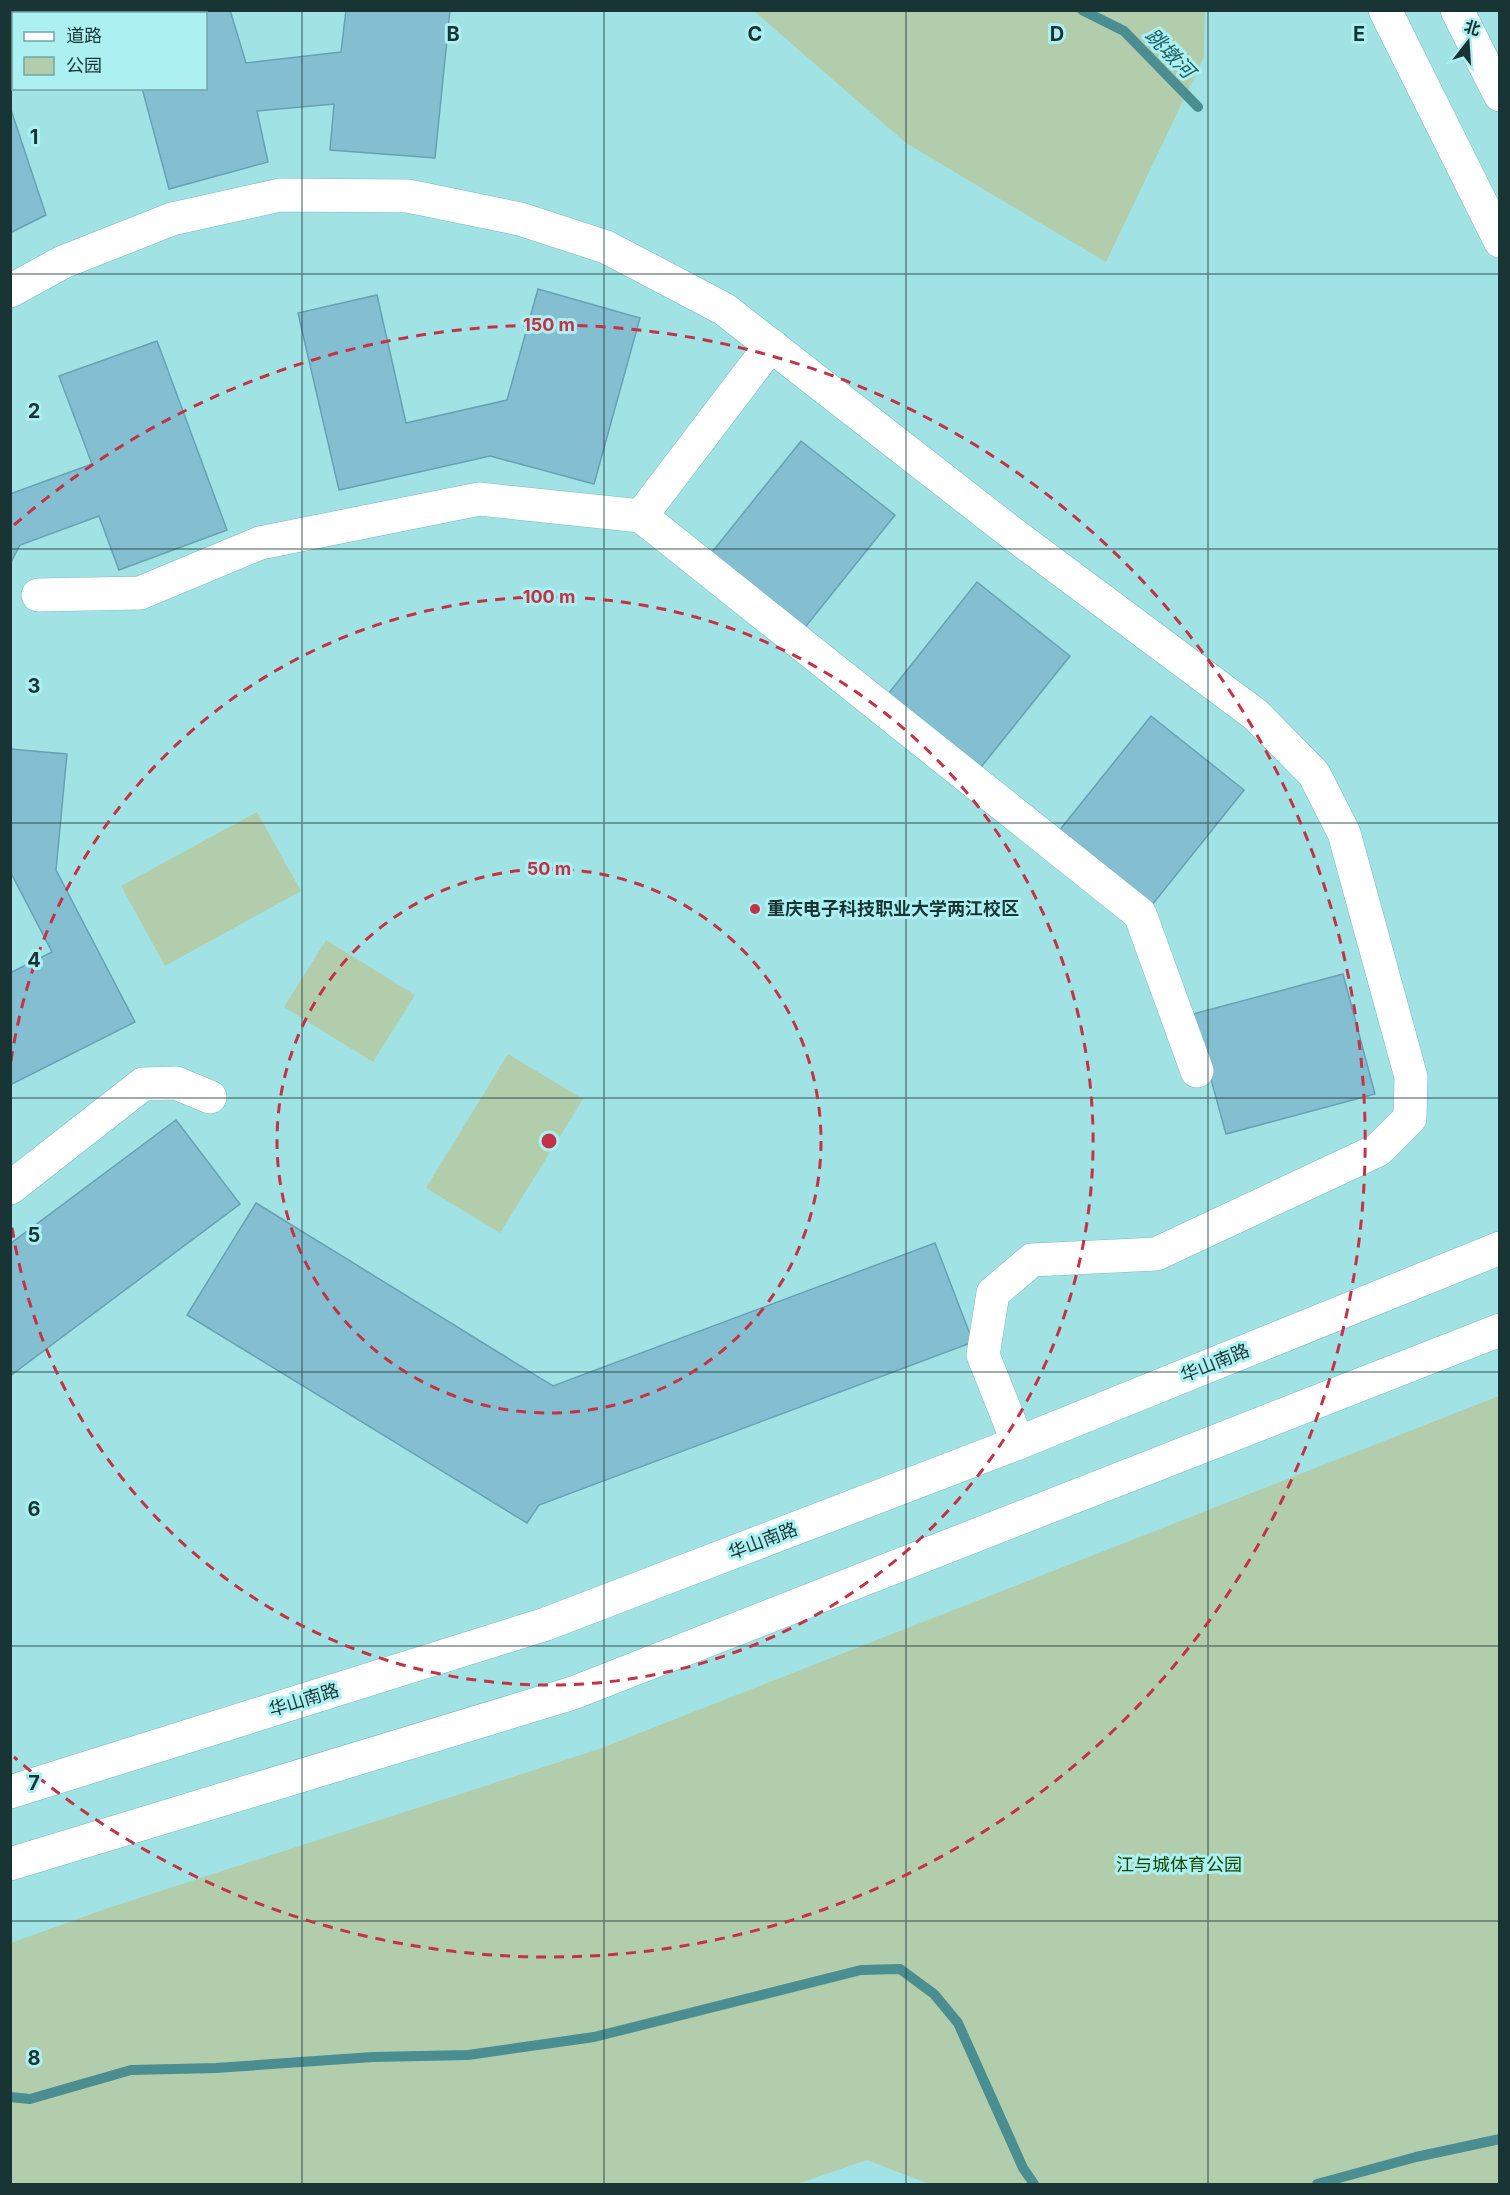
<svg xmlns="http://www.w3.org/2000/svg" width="1510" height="2195" font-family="Inter,'Noto Sans SC',sans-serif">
<rect width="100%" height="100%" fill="#a1e2e5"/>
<g fill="#b2cdab">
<path d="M754,11H1205L1204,57L1106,262L906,143Z"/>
<path d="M257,812L301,891L165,966L121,886Z"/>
<path d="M326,940L415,995L373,1062L284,1007Z"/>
<path d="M508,1054L583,1099L500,1233L426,1188Z"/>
<path d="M1499,1396V2184H929L867,2160L797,2184H11V1943L108,1908L599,1749Z"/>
</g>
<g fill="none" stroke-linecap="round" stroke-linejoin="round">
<g stroke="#4a8e91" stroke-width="10">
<path d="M1082,10L1124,31L1198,107"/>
<path d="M10,2097L30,2099L131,2070L216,2068L373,2057L468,2055L594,2037L861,1970L900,1969L934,1994L958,2023L1023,2168L1034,2184"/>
<path d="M1317,2184L1416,2157L1500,2139"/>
</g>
</g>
<g fill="#84bfd1" stroke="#67a1b3" stroke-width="1.5">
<path d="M121,10H230L246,63L341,52L346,10H450L435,158L330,150L334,104L257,111L268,162L169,189L142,88H206V14H121Z"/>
<path d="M10,107L46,215L10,233Z"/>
<path d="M538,289L640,318L594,484L490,456L339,490L298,313L377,295L406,423L507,400Z"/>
<path d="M157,341L227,530L119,570L99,516L20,545L10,564V494L92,464L59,376Z"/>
<path d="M801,441L895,515L803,630L709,556Z"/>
<path d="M977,582L1070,656L978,771L885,698Z"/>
<path d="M1151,716L1244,790L1152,905L1059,831Z"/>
<path d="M10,749L67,754L56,870L135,1022L10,1085V973L52,952L10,871Z"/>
<path d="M1343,974L1375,1094L1226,1134L1193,1014Z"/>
<path d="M176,1120L240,1204L10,1376V1244Z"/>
<path d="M256,1203L553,1386L935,1243L973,1342L539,1505L527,1523L187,1315Z"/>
</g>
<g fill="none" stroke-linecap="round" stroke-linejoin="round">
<g stroke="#7ababd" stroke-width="34">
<g id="minor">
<path d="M1385,10L1500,241"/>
<path d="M10,291L63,262L172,219L280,195L408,196L520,219L606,247L724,309L1013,534L1256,715L1314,774L1344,833L1411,1077L1410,1118L1378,1150L1156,1254L1032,1260L993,1293L983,1355L1018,1443"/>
<path d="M641,516L771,345"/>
<path d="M38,595L140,593L260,543L479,499L641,516L1140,914L1197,1071"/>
<path d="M10,1188L143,1084L176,1083L210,1097"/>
</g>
</g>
<g stroke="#7ababd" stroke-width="34">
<g id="major">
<path d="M1457,10L1500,95"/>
<path d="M10,1792L546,1624L1018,1443L1500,1248"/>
<path d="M10,1864L573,1693L1500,1330"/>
</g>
</g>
<use href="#minor" stroke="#fff" stroke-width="33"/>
<use href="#major" stroke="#fff" stroke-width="33"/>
</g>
<path fill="none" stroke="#193435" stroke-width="1.5" stroke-opacity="0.55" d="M302,10V2184M604,10V2184M906,10V2184M1208,10V2184M10,274H1500M10,549H1500M10,823H1500M10,1098H1500M10,1372H1500M10,1646H1500M10,1921H1500"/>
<g fill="none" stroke="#c33345" stroke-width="3" stroke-dasharray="10 8">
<circle cx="549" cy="1141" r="272"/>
<path d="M11 1061A544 544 0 1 1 11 1221"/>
<path d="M14 525A816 816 0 1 1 14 1757"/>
</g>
<circle fill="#c33345" stroke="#adf0f2" stroke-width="2" cx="755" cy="909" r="6"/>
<g text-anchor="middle" stroke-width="6" stroke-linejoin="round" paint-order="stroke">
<g font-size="18" font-weight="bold" fill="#193435" stroke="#adf0f2" text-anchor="start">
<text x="767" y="915">重庆电子科技职业大学两江校区</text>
</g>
<g font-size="18" fill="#193435" stroke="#adf0f2">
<text transform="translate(1215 1363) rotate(-22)" y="6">华山南路</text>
<text transform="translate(763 1541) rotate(-21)" y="6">华山南路</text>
<text transform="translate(304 1700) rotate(-17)" y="6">华山南路</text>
</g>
<g font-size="18" fill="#154900" stroke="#adf0f2">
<text x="1179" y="1871">江与城体育公园</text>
</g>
<g font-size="20" font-style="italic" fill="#1a6164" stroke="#adf0f2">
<text transform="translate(1170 53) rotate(46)" y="7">跳墩河</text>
</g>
</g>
<g font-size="20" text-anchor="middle" font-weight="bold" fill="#193435" stroke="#adf0f2" stroke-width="6" stroke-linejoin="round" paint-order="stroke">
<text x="453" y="41">B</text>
<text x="755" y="41">C</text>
<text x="1057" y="41">D</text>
<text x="1359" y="41">E</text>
<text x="34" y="144">1</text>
<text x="34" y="418">2</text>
<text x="34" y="693">3</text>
<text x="34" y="967">4</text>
<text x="34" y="1242">5</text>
<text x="34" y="1516">6</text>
<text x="34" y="1790">7</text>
<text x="34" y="2065">8</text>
</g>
<circle cx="549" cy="1141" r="9" fill="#c33345" stroke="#adf0f2" stroke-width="3"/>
<g font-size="18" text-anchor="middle" font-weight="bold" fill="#c33345" stroke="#adf0f2" stroke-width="6" stroke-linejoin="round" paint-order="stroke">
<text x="549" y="331">150 m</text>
<text x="549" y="603">100 m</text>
<text x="549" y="875">50 m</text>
</g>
<rect width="1510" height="2195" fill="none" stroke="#193435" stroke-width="24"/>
<rect x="12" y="12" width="195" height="78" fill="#adf0f2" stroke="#72a5a6" stroke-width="1.5"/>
<rect x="24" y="32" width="30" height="9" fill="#ffffff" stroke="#72a5a6" stroke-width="1.5"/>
<text x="66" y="42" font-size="18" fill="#193435">道路</text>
<rect x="24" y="57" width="30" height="18" fill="#b2cdab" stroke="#72a5a6" stroke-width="1.5"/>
<text x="66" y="72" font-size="18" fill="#193435">公园</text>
<g transform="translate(1468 42) rotate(17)" stroke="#adf0f2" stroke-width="4.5" paint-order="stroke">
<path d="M0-4.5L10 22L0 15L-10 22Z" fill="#193435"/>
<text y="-9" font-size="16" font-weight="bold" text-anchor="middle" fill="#193435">北</text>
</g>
</svg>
